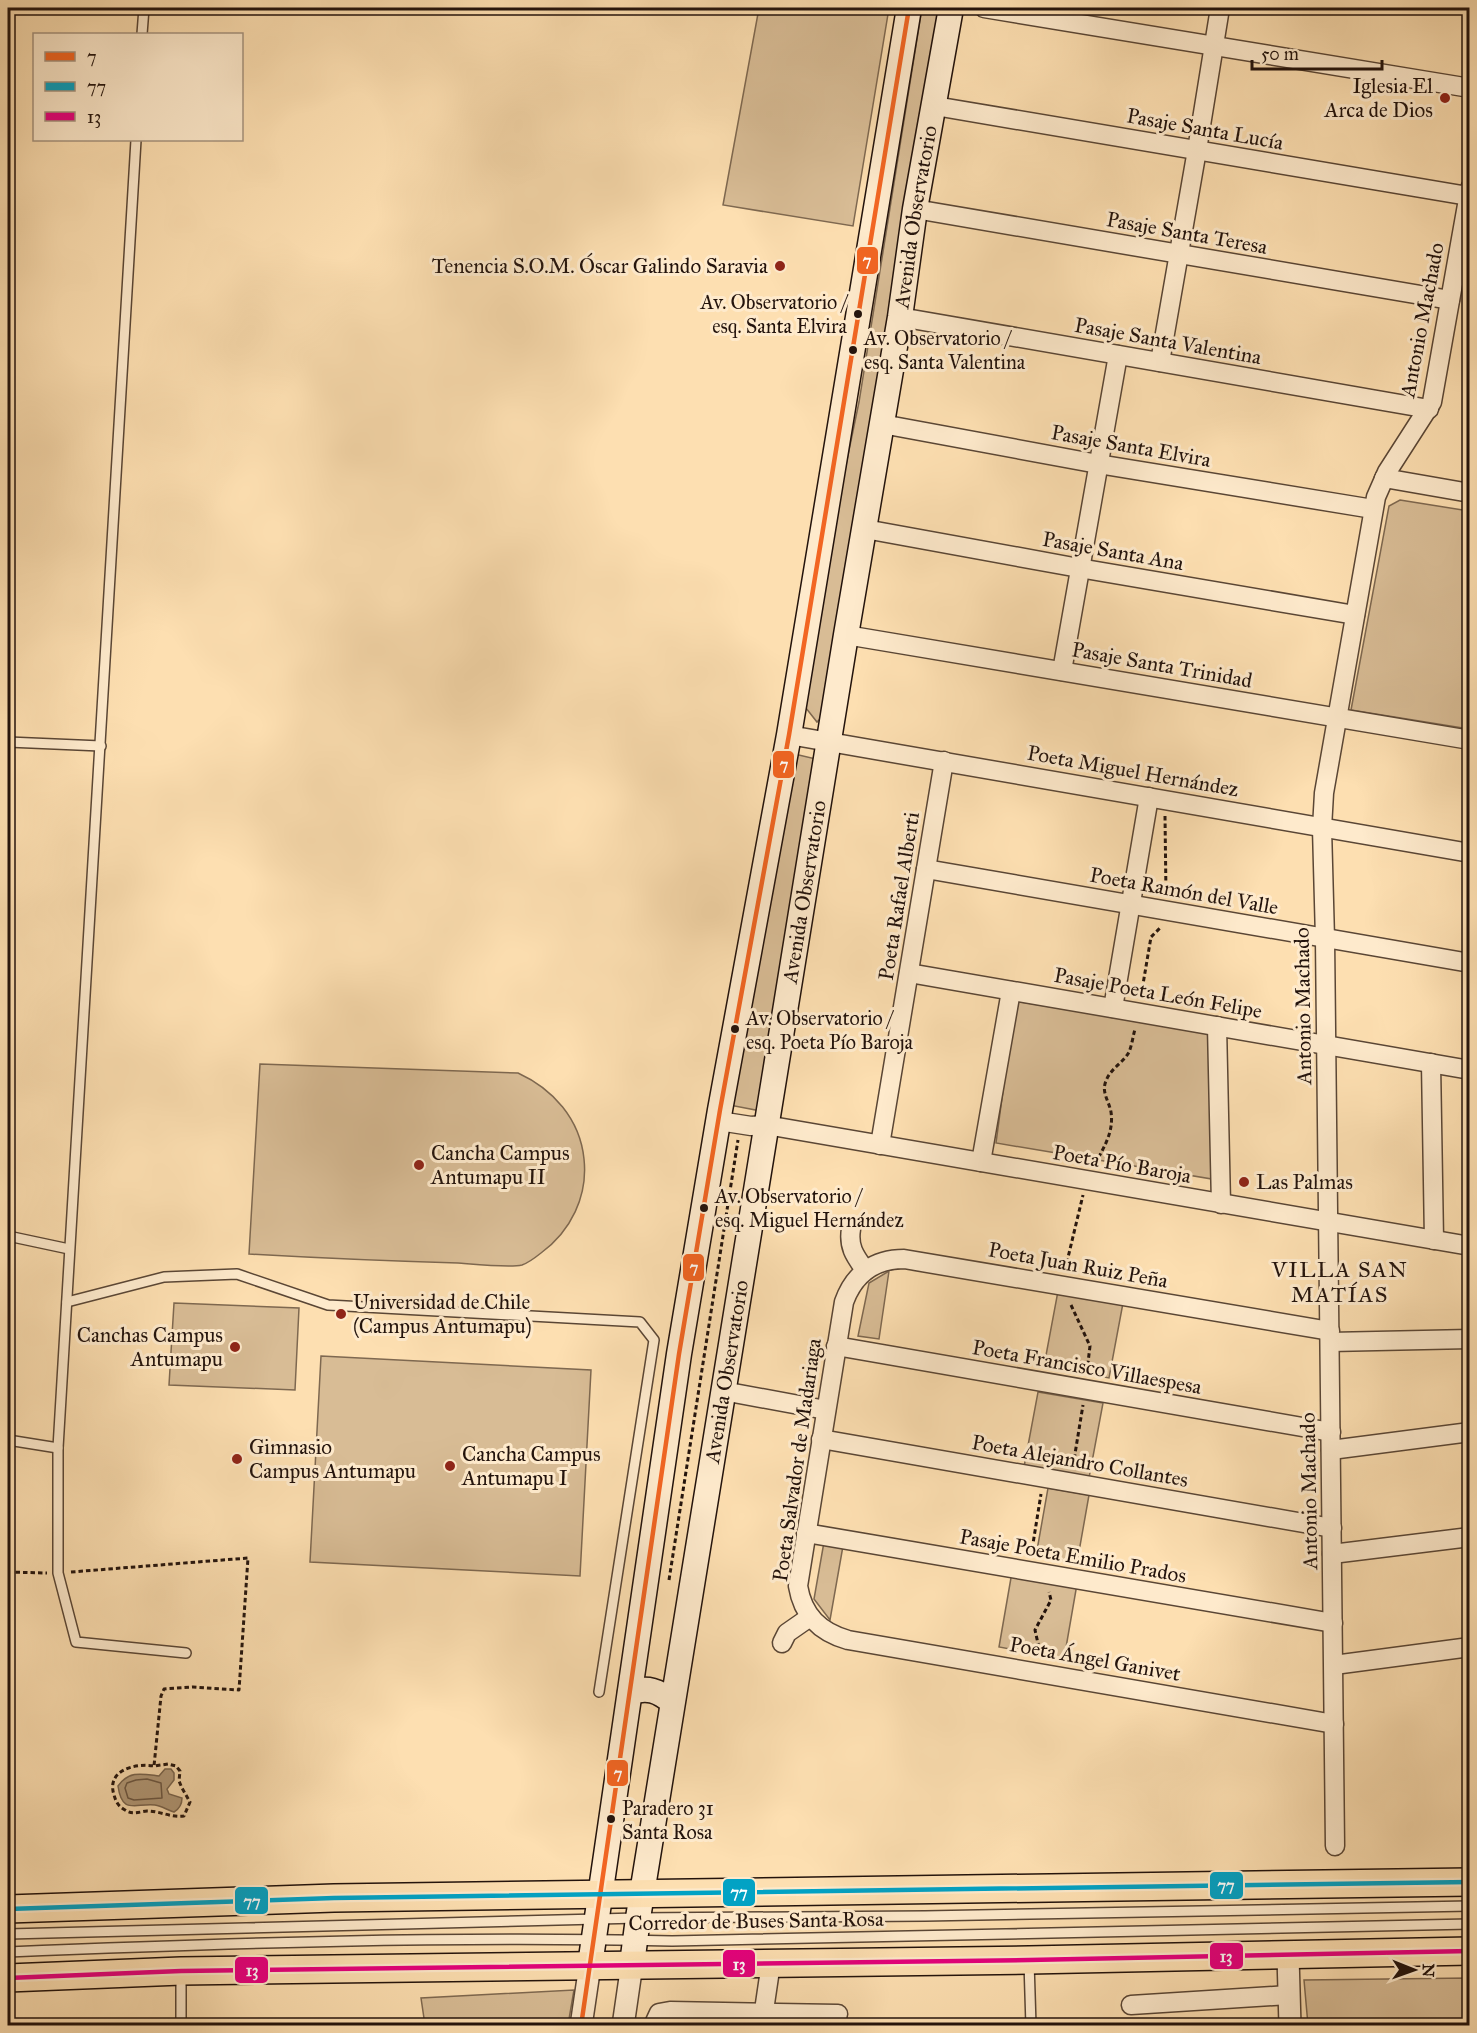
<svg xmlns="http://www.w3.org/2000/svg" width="1477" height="2033" font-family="'IM FELL Great Primer',serif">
<rect width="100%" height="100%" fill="#fddfb1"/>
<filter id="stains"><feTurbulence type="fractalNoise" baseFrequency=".00333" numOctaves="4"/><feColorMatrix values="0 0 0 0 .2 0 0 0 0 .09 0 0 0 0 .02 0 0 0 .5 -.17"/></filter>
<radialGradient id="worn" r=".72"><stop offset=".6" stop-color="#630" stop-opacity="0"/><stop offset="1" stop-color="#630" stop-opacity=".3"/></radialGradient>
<g fill="#d8bc95" stroke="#7e6850" stroke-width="1.5">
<path d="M759,8H889L853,226L723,205Z"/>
<path d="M922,8H943L822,717L817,722L802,703L841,489L859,402Z"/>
<path d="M1400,500L1469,511V729L1351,710L1389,506Z"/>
<path d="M786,752L816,759L761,1111L724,1104Z"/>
<path d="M1015,1001L1211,1033L1212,1179L996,1143Z"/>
<path d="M260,1064L518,1073C553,1089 580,1119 584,1159C588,1196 571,1231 541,1253C536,1257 528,1263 522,1265C510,1268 472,1264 458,1263C388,1261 318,1258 249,1254Z"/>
<path d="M889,1271L879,1339L858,1336L869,1283Z"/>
<path d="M1058,1291L1123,1303L1109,1378L1044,1366Z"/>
<path d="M174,1303L299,1308L295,1390L169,1385Z"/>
<path d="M321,1356L591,1370L580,1576L310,1562Z"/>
<path d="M1038,1392L1103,1403L1089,1478L1024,1467Z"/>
<path d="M1048,1488L1089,1495L1077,1563L1036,1556Z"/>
<path d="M824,1542L843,1546L830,1620L814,1599Z"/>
<path d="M1012,1572L1077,1584L1064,1659L999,1647Z"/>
<path d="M1469,1978V2025H1308L1304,1980Z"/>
<path d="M574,1990L568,2025H425L421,1998Z"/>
</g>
<path fill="#b39a79" stroke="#79644d" stroke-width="1.5" d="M165,1769H171L174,1773V1780L167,1789L169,1794L182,1798C182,1804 179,1809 174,1812C167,1810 162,1806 155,1805C135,1803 122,1815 118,1786C129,1770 143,1774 159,1776Z"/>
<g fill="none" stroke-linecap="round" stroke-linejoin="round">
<path stroke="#6b5642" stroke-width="1.5" d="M147,1779L161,1783L162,1798L134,1800L128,1798L125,1788L127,1783L136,1780Z"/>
<g stroke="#5a4635" stroke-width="12">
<g id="service">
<path d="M142,34L144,8"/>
<path d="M136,140L58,1448V1573L76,1642L186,1653"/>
<path d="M8,742L101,746"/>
<path d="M8,1236L69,1249"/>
<path d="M67,1302L164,1277L237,1274L328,1305L640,1322L654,1340L599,1692"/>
<path d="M8,1440L58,1448"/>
<path d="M8,1934L638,1918L925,1916L1470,1906"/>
<path d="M8,1952C229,1943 451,1936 672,1941L1470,1924"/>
<path d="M1029,1962L1031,2026"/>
<path d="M181,2026V1973"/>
</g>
</g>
<g stroke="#5a4635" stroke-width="21">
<g id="minor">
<path d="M984,8L1470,88"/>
<path d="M935,106L1468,196"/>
<path d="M915,209L1450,300"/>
<path d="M900,317L1429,409"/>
<path d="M1160,362L1197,150L1220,8"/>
<path d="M882,424L1098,464L1373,509"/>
<path d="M1384,478L1470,493"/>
<path d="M865,529L1079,568L1355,615"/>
<path d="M846,635L1470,740"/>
<path d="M1062,671L1118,355"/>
<path d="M789,735L1470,853"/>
<path d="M926,869L1470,963"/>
<path d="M909,973L1470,1070"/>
<path d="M1113,1008L1149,797"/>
<path d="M1217,1026L1221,1204"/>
<path d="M1431,1063L1434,1240"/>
<path d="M719,1121L751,1126L766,1125L1470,1246"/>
<path d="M880,1145L944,761"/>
<path d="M981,1162L1011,991"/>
<path d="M851,1229C848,1247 855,1256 865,1270"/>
<path d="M1330,1331L904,1259C874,1259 854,1274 844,1302L798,1586C803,1616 820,1632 848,1640L1334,1724"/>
<path d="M1330,1342L1470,1339"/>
<path d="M836,1346L1331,1432"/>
<path d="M723,1391L826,1410"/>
<path d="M821,1439L1332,1528"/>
<path d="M1331,1450L1470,1432"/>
<path d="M806,1533L1333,1623"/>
<path d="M1332,1554L1470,1537"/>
<path d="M782,1643L787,1633L810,1617"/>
<path d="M1334,1665L1470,1647"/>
<path d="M1335,1846L1325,939L1322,828L1324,793L1376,497L1387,472L1432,402L1470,188"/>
<path d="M1131,2005L1288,1995"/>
<path d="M762,2024L771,1963"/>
<path d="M653,2026L659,2013L670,2011L838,2014"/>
</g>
</g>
<g stroke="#5a4635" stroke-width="24">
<g id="tertiary">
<path d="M1288,1956L1290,2026"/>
<path d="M581,2026L590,1965"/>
<path d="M623,2026L632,1964"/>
</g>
</g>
<g stroke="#23130c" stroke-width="27">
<g id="secondary">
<path d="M630,1693C647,1686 659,1691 672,1702"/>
<path id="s1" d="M632,1964L638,1918L846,635L900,317L915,209L951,8"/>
<path d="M590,1965L679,1354L720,1110L789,735L909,8"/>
</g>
</g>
<g stroke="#23130c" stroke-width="30">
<g id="primary">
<path d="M8,1909L334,1898L1470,1882"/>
<path d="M8,1978L181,1971L1029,1960L1470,1951"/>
</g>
</g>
<g stroke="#23130c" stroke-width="3" stroke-dasharray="4.5 3" stroke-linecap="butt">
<path d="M1165,816L1166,894"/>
<path d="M1141,996L1151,937L1161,927"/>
<path d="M1095,1164C1104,1147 1114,1132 1111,1112C1109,1101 1101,1092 1106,1081C1110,1069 1123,1063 1129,1052C1132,1045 1133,1036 1135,1029"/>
<path d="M1065,1270L1083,1195"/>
<path d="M1071,1305L1090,1346L1087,1371"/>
<path d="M1073,1466L1083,1405"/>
<path d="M1031,1556L1041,1494"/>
<path d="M8,1572L47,1573"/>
<path d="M71,1572L248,1558L239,1690L193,1687L164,1689L161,1696L154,1766L168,1764L176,1766L180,1771L179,1781L182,1788L190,1802L184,1816C172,1818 160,1811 147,1811C139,1812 132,1815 125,1810C118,1806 116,1802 114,1795C106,1770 135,1763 154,1766"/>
<path d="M669,1580L738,1140"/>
<path d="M1038,1655L1039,1648L1035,1630L1051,1600L1049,1592"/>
</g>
<use href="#service" stroke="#feeacc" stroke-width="9"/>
<use href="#minor" stroke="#feeacc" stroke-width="18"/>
<use href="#tertiary" stroke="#feeacc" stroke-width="21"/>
<use href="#secondary" stroke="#feeacc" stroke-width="24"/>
<use href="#primary" stroke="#fddfb1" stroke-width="27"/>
<g stroke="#feeacc" stroke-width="9">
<path id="bus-1" d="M581,2026L679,1354L720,1110L789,735L909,8"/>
</g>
<g stroke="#feeacc" stroke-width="9">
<path id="bus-2" d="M8,1909L334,1898L1470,1882"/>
</g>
<g stroke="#feeacc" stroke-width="9">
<path id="bus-3" d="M8,1978L181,1971L1029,1960L1470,1951"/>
</g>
<use href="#bus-1" stroke="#f26522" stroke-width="4.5"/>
<use href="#bus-2" stroke="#02a2c4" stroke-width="4.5"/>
<use href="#bus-3" stroke="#e5007d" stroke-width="4.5"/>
</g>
<g fill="#8f2418" stroke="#feeacc" stroke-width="2">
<circle cx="1445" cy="98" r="6"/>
<circle cx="780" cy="266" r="6"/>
<circle cx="419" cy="1165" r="6"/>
<circle cx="1244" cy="1182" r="6"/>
<circle cx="341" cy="1314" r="6"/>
<circle cx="235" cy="1347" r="6"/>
<circle cx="237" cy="1459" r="6"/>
<circle cx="450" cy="1466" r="6"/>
</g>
<g fill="#23130c" stroke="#feeacc" stroke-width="2">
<circle cx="858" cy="314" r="5"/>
<circle cx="853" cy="350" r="5"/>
<circle cx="735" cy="1029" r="5"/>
<circle cx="704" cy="1208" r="5"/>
<circle cx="611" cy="1819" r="5"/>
</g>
<g text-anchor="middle" stroke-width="6" stroke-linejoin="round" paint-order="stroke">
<g font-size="20" fill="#23130c" stroke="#feeacc" text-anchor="start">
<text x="847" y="309" text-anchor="end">Av. Observatorio /<tspan x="847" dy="24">esq. Santa Elvira</tspan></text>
<text x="864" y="345">Av. Observatorio /<tspan x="864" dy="24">esq. Santa Valentina</tspan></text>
<text x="746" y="1025">Av. Observatorio /<tspan x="746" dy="24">esq. Poeta Pío Baroja</tspan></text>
<text x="715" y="1203">Av. Observatorio /<tspan x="715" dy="24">esq. Miguel Hernández</tspan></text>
<text x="622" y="1815">Paradero 31<tspan x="622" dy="24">Santa Rosa</tspan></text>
</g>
<g font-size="21" fill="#23130c" stroke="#feeacc" text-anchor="start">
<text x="1433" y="93" text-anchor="end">Iglesia El<tspan x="1433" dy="24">Arca de Dios</tspan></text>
<text x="768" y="273" text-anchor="end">Tenencia S.O.M. Óscar Galindo Saravia</text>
<text x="431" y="1160">Cancha Campus<tspan x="431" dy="24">Antumapu II</tspan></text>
<text x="1256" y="1189">Las Palmas</text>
<text x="353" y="1309">Universidad de Chile<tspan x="353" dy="24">(Campus Antumapu)</tspan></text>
<text x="223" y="1342" text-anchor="end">Canchas Campus<tspan x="223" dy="24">Antumapu</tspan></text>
<text x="249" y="1454">Gimnasio<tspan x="249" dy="24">Campus Antumapu</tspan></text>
<text x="462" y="1461">Cancha Campus<tspan x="462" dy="24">Antumapu I</tspan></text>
</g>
<g font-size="21" fill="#23130c" stroke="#feeacc">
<text transform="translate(1205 129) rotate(10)" y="7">Pasaje Santa Lucía</text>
<text dy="7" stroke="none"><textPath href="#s1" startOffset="1770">Avenida Observatorio</textPath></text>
<text transform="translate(1187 233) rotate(10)" y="7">Pasaje Santa Teresa</text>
<text transform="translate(1422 320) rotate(-79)" y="7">Antonio Machado</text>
<text transform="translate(1168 341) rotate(10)" y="7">Pasaje Santa Valentina</text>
<text transform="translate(1131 446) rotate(10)" y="7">Pasaje Santa Elvira</text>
<text transform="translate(1113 551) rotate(10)" y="7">Pasaje Santa Ana</text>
<text transform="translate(1162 665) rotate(10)" y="7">Pasaje Santa Trinidad</text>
<text transform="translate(1133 771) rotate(10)" y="7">Poeta Miguel Hernández</text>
<text transform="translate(1184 891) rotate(10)" y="7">Poeta Ramón del Valle</text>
<text dy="7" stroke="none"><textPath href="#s1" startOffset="1086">Avenida Observatorio</textPath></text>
<text transform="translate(899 896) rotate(-81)" y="7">Poeta Rafael Alberti</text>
<text transform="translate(1158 993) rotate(10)" y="7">Pasaje Poeta León Felipe</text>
<text transform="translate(1303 1006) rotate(-91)" y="7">Antonio Machado</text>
<text transform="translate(1122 1164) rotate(10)" y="7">Poeta Pío Baroja</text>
<text transform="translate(1078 1265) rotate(10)" y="7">Poeta Juan Ruiz Peña</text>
<text transform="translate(1087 1367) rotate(10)" y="7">Poeta Francisco Villaespesa</text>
<text dy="7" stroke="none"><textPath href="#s1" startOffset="600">Avenida Observatorio</textPath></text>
<text transform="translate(797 1460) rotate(-82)" y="7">Poeta Salvador de Madariaga</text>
<text transform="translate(1080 1461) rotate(10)" y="7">Poeta Alejandro Collantes</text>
<text transform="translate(1309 1491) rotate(-91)" y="7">Antonio Machado</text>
<text transform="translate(1073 1556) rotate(10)" y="7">Pasaje Poeta Emilio Prados</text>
<text transform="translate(1095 1659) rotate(10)" y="7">Poeta Ángel Ganivet</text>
<text transform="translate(756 1921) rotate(-1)" y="7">Corredor de Buses Santa Rosa</text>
</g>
<g font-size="22" letter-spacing="1.5" fill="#23130c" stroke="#feeacc">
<text x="1340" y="1277">VILLA SAN<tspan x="1340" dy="25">MATÍAS</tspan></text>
</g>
</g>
<g stroke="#feeacc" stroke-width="2">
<rect x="856" y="246" width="23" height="29" rx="6" fill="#f26522"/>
<rect x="772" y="750" width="23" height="29" rx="6" fill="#f26522"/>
<rect x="682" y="1253" width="23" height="29" rx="6" fill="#f26522"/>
<rect x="606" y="1759" width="23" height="28" rx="6" fill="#f26522"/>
<rect x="1209" y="1871" width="35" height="29" rx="6" fill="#02a2c4"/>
<rect x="722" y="1878" width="34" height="29" rx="6" fill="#02a2c4"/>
<rect x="234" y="1886" width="35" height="29" rx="6" fill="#02a2c4"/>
<rect x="1209" y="1942" width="35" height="28" rx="6" fill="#e5007d"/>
<rect x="722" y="1949" width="34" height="29" rx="6" fill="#e5007d"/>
<rect x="234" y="1956" width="35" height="28" rx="6" fill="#e5007d"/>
</g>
<g font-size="16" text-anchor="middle" font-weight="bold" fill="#fff">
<text x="867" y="266">7</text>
<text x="784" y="770">7</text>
<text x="694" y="1273">7</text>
<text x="618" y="1779">7</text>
<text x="1226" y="1891">77</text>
<text x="739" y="1898">77</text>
<text x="252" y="1907">77</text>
<text x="1226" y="1962">13</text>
<text x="739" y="1970">13</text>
<text x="252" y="1976">13</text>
</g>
<rect width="1477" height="2033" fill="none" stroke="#fddfb1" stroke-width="30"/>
<rect x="9" y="9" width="1459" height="2015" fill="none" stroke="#23130c" stroke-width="3"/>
<rect x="15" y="15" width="1447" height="2003" fill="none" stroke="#23130c" stroke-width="1.5"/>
<rect x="33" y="33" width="210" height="108" fill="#feeacc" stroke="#a6947f" stroke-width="1.5"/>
<rect x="45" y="52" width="30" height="9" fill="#f26522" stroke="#a6947f" stroke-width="1.5"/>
<text x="87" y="63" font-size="18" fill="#23130c">7</text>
<rect x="45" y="82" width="30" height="9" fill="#02a2c4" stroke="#a6947f" stroke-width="1.5"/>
<text x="87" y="93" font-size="18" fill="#23130c">77</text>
<rect x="45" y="112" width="30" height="9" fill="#e5007d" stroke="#a6947f" stroke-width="1.5"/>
<text x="87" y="123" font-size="18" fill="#23130c">13</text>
<g transform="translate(1414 1970) rotate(91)" stroke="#feeacc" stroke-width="4.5" paint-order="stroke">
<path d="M0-4.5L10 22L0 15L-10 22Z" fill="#23130c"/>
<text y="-9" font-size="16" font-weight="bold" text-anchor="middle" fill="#23130c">N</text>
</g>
<path d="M1252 60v9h130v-9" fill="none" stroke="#23130c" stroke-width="3"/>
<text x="1261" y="60" font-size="18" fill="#23130c" stroke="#feeacc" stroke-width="4.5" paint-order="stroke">50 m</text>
<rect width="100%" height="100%" filter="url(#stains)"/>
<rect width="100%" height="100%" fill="url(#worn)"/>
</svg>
